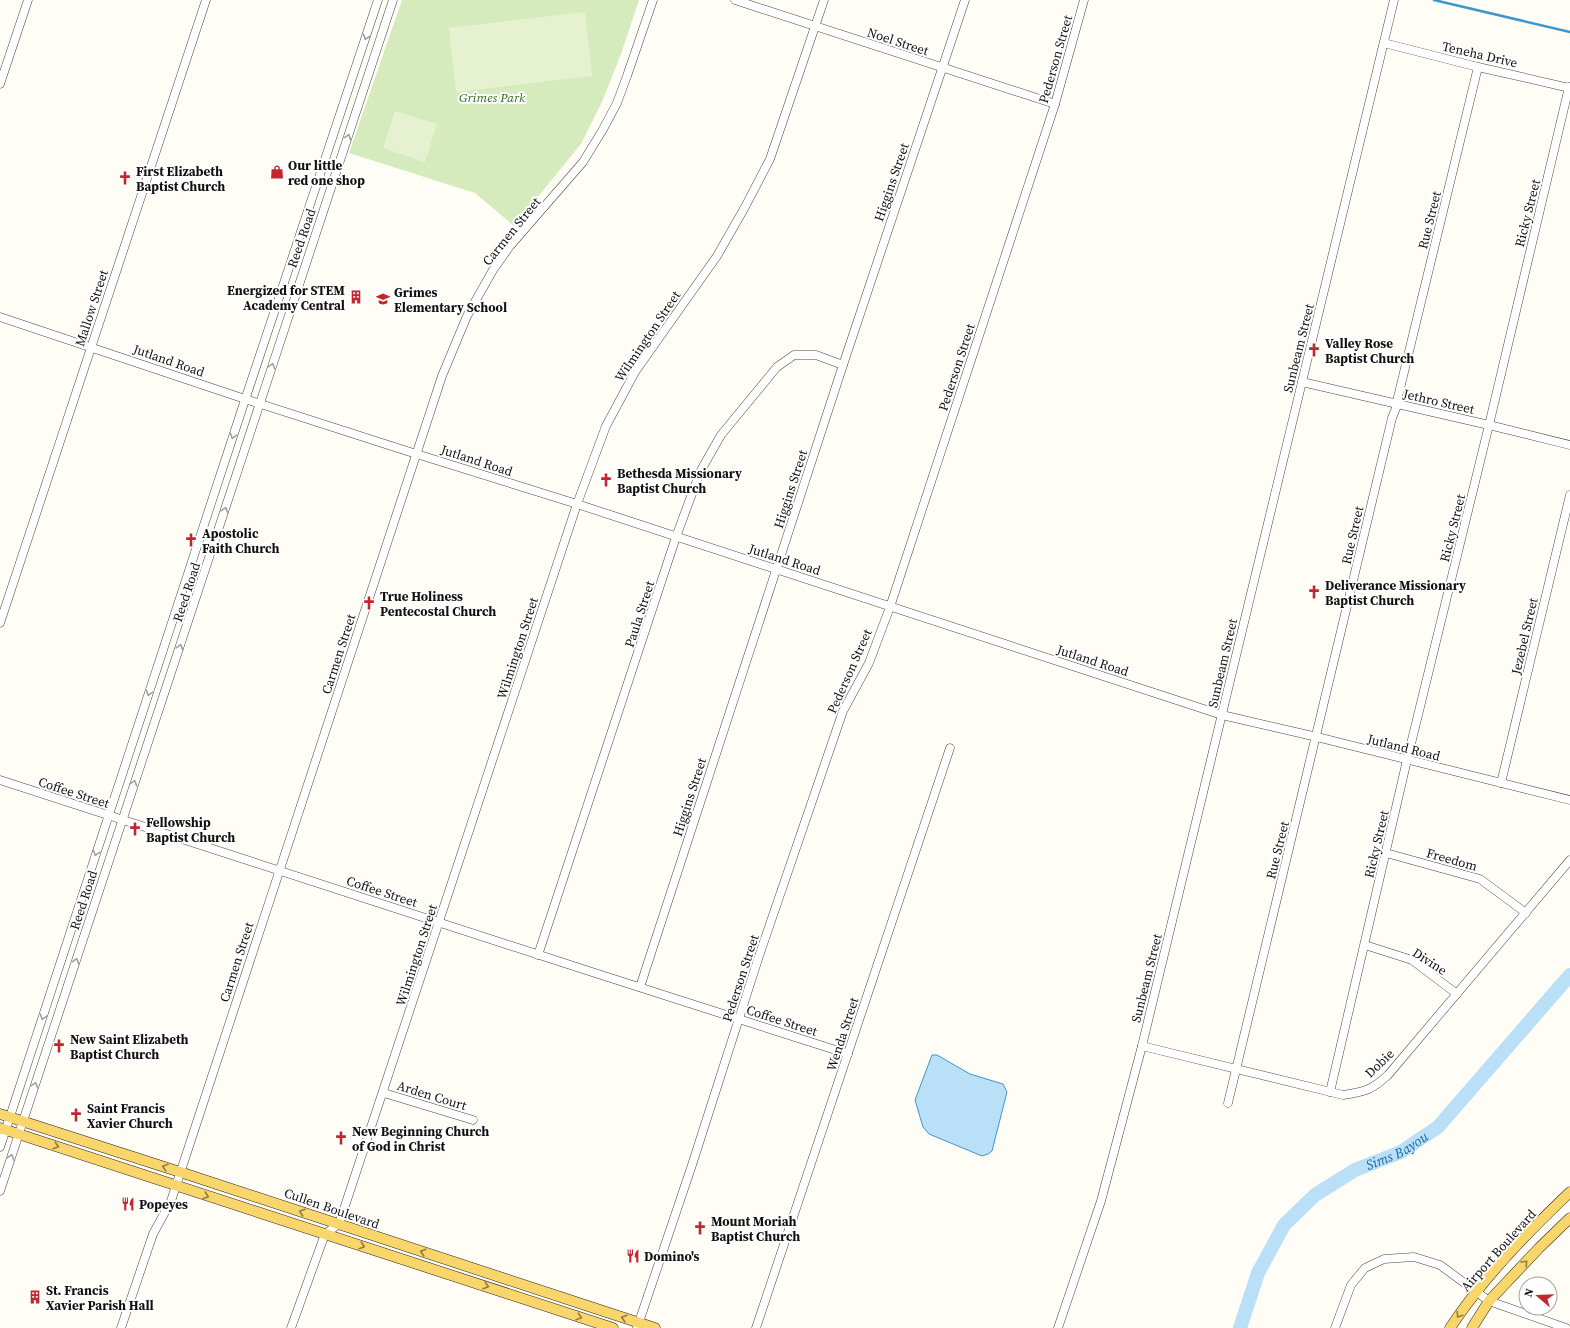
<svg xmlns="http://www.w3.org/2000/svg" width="1570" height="1328" font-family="'Source Serif 4',serif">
<rect width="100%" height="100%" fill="#fffdf5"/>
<path fill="#d5ebbd" d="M402,0H639L621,54L602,102L581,144L514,226L475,193L349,153Z"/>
<g fill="#e6f2cf">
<path d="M585,12L592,76L456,92L449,28Z"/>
<path d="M395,111L437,124L425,162L383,148Z"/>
</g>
<path fill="#b9e0f7" stroke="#3f96cf" d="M932,1055H937L970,1074L1003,1084L1007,1092L992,1151L988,1154L982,1156L929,1134L923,1127L915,1100Z"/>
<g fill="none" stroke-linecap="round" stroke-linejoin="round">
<path stroke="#3f96cf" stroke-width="2.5" d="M1434,0L1570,32"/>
<path stroke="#b9e0f7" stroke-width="14" id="s1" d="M1240,1328L1258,1273L1284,1225L1315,1195L1355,1170L1401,1152L1438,1127L1570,975"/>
<g stroke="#444" stroke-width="9">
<g id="minor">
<path d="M735,0L1055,104"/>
<path d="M1384,43L1478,67L1570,88"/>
<path d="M0,84L28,0"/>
<path d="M0,317L245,399L407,451L577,504L1222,715L1317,737L1570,800"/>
<path d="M1302,382L1489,425L1570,445"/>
<path d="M0,623L206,0"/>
<path d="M0,780L595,973L848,1054"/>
<path d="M1501,783L1570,495"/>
<path d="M1386,853L1480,879L1526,913"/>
<path d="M1365,945L1412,960L1457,994"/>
<path d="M538,955L676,537L700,472L721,435L777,367L794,355H816L843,365"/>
<path d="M640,987L843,365L965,0"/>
<path d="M1142,1046L1343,1095C1364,1092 1372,1090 1388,1075L1570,860"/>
<path d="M1330,1092L1407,760L1489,425L1569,87"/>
<path d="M384,1093L473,1120"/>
<path d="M1228,1103L1392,418L1398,403L1397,401L1478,67"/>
<path d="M0,1147L242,409L378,0"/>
<path d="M0,1191L393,0"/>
<path d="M121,1328L153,1234L171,1201L442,376L467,316L493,270L510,246L583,162L602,131L617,103L627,76L653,0"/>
<path d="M291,1328L325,1234L339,1224L577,504L606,426L635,372L717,256L745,207L770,159L824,0"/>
<path d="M637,1328L692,1165L759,956L843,711L869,663L890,607L1055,104L1084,0"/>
<path d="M756,1328L950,748"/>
<path d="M1058,1328L1101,1201L1142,1046L1394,0"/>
<path d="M1335,1328L1351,1285L1365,1268L1384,1259L1414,1257L1440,1265L1489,1301L1566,1328"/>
</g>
</g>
<g stroke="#222" stroke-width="11">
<g id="major">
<path d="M0,1114L180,1172L655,1328"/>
<path d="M0,1128L613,1328"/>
<path d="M1450,1328C1484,1277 1526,1234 1570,1192"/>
<path d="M1472,1328L1489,1301L1539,1248L1570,1218"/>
</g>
</g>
<use href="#minor" stroke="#fff" stroke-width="8"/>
<use href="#major" stroke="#f9d66b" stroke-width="10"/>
</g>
<defs><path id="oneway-chevron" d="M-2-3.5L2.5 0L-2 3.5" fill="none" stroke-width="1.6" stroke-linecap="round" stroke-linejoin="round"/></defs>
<g stroke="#a0a0a0">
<use href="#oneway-chevron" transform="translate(366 37) rotate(109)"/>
<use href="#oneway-chevron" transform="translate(348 137) rotate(-72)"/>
<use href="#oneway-chevron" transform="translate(272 366) rotate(-72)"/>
<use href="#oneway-chevron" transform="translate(233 436) rotate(108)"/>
<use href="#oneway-chevron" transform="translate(225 510) rotate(-72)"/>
<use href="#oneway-chevron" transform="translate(180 647) rotate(-72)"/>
<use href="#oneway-chevron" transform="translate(149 693) rotate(108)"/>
<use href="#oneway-chevron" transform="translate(134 783) rotate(-71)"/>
<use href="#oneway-chevron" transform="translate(96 853) rotate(108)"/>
<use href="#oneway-chevron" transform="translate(76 961) rotate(-72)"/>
<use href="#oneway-chevron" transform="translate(43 1017) rotate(108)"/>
<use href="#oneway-chevron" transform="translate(35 1085) rotate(-72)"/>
<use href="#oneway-chevron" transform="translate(11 1157) rotate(-72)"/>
</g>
<g stroke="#917d42">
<use href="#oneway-chevron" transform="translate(56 1146) rotate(18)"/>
<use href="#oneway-chevron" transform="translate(165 1167) rotate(-162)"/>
<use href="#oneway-chevron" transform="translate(206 1196) rotate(19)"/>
<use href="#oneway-chevron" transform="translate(302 1212) rotate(-162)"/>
<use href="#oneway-chevron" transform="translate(362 1246) rotate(18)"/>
<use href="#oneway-chevron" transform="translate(423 1252) rotate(-162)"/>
<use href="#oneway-chevron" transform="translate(1525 1263) rotate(-47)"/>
<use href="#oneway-chevron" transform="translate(486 1286) rotate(18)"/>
<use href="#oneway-chevron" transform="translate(1459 1315) rotate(124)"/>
<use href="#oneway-chevron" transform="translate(579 1317) rotate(18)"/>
<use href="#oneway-chevron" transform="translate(624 1318) rotate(-163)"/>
</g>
<defs>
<g id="shop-bare" transform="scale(1.08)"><path d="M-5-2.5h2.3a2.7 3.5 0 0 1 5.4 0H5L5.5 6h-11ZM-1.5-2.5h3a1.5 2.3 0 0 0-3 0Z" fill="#c4262e" stroke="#fff" stroke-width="2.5" paint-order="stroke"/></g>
<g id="church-bare" transform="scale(1.08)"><path d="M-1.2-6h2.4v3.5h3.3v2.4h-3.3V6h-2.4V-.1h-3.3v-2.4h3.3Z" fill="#c4262e" stroke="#fff" stroke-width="2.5" paint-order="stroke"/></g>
<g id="building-bare" transform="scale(1.08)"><path d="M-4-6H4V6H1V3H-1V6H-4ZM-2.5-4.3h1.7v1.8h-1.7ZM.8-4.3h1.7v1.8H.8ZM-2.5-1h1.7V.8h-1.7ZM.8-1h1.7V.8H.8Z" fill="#c4262e" stroke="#fff" stroke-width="2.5" paint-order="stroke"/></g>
<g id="school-bare" transform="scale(1.08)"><path d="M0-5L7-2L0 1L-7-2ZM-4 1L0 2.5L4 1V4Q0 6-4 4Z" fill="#c4262e" stroke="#fff" stroke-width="2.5" paint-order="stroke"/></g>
<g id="restaurant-bare" transform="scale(1.08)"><path d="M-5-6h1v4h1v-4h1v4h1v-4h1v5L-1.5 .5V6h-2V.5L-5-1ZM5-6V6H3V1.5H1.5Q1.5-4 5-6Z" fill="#c4262e" stroke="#fff" stroke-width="2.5" paint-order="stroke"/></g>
</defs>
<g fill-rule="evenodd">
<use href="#shop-bare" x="277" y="172"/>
<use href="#church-bare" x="125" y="178"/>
<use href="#building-bare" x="356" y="297"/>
<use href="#school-bare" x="383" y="299"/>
<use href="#church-bare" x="1314" y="350"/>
<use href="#church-bare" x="606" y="480"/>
<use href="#church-bare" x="191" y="540"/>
<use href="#church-bare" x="1314" y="592"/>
<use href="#church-bare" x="369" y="603"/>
<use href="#church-bare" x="135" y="829"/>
<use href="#church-bare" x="59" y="1046"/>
<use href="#church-bare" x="76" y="1115"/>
<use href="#church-bare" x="341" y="1138"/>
<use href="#restaurant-bare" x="128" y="1204"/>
<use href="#church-bare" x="700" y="1228"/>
<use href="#restaurant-bare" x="633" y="1256"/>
<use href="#building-bare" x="35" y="1297"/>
</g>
<g text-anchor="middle" stroke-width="4" stroke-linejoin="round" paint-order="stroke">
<g font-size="13" fill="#111" stroke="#fff">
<text transform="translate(898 41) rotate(18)" y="5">Noel Street</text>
<text transform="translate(1480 54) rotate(13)" y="5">Teneha Drive</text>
<text transform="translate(1055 59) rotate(-74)" y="5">Pederson Street</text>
<text transform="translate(891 182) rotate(-71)" y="5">Higgins Street</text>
<text transform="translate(1527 213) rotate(-76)" y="5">Ricky Street</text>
<text transform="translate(1429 220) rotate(-76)" y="5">Rue Street</text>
<text transform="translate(511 231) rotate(-51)" y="5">Carmen Street</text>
<text transform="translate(301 238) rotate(-71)" y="5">Reed Road</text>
<text transform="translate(91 308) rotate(-72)" y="5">Mallow Street</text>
<text transform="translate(647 336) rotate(-56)" y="5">Wilmington Street</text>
<text transform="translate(1298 348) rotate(-76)" y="5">Sunbeam Street</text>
<text transform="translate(169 360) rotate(19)" y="5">Jutland Road</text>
<text transform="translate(956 367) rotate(-72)" y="5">Pederson Street</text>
<text transform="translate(1439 401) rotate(13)" y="5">Jethro Street</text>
<text transform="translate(477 460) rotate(18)" y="5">Jutland Road</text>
<text transform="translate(790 489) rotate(-72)" y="5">Higgins Street</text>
<text transform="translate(1452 528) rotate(-76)" y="5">Ricky Street</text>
<text transform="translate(1352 535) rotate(-77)" y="5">Rue Street</text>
<text transform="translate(785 559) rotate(18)" y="5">Jutland Road</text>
<text transform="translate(186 592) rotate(-72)" y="5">Reed Road</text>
<text transform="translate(639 614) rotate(-72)" y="5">Paula Street</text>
<text transform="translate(1524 636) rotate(-77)" y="5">Jezebel Street</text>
<text transform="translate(517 648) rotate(-72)" y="5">Wilmington Street</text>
<text transform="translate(338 654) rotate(-72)" y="5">Carmen Street</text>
<text transform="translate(1093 660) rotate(18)" y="5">Jutland Road</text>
<text transform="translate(1222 663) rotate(-77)" y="5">Sunbeam Street</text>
<text transform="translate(849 671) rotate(-66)" y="5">Pederson Street</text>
<text transform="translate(1404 747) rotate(14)" y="5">Jutland Road</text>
<text transform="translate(74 792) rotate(18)" y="5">Coffee Street</text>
<text transform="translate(689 797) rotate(-72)" y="5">Higgins Street</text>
<text transform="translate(1376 844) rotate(-77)" y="5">Ricky Street</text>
<text transform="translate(1277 850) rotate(-76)" y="5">Rue Street</text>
<text transform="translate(1452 859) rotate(16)" y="5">Freedom</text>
<text transform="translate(382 891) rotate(18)" y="5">Coffee Street</text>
<text transform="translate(83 900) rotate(-72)" y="5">Reed Road</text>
<text transform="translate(416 955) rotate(-72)" y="5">Wilmington Street</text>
<text transform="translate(1430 961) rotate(33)" y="5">Divine</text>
<text transform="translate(236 962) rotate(-72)" y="5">Carmen Street</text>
<text transform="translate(740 978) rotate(-72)" y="5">Pederson Street</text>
<text transform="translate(1146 978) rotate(-76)" y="5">Sunbeam Street</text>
<text transform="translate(782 1020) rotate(18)" y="5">Coffee Street</text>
<text transform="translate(842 1034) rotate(-72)" y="5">Wenda Street</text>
<text transform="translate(1379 1063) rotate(-44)" y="5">Dobie</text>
<text transform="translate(432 1095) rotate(17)" y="5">Arden Court</text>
<text transform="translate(332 1208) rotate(19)" y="5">Cullen Boulevard</text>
<text transform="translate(1498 1250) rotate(-48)" y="5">Airport Boulevard</text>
</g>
<g font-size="13" font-style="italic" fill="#2f6b1f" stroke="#fff">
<text x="492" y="102">Grimes Park</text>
</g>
<g font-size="13" font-weight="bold" fill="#111" stroke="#fff" text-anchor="start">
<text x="288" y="170">Our little<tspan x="288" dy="15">red one shop</tspan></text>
<text x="136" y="176">First Elizabeth<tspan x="136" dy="15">Baptist Church</tspan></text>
<text x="345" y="295" text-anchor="end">Energized for STEM<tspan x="345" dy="15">Academy Central</tspan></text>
<text x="394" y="297">Grimes<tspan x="394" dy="15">Elementary School</tspan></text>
<text x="1325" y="348">Valley Rose<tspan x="1325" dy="15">Baptist Church</tspan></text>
<text x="617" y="478">Bethesda Missionary<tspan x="617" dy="15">Baptist Church</tspan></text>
<text x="202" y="538">Apostolic<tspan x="202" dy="15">Faith Church</tspan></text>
<text x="1325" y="590">Deliverance Missionary<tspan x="1325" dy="15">Baptist Church</tspan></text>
<text x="380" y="601">True Holiness<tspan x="380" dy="15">Pentecostal Church</tspan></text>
<text x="146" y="827">Fellowship<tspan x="146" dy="15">Baptist Church</tspan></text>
<text x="70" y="1044">New Saint Elizabeth<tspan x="70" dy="15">Baptist Church</tspan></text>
<text x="87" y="1113">Saint Francis<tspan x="87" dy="15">Xavier Church</tspan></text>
<text x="352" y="1136">New Beginning Church<tspan x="352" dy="15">of God in Christ</tspan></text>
<text x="139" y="1209">Popeyes</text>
<text x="711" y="1226">Mount Moriah<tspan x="711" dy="15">Baptist Church</tspan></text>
<text x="644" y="1261">Domino's</text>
<text x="46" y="1295">St. Francis<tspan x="46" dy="15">Xavier Parish Hall</tspan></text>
</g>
<g font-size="14" font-style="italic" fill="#1768a6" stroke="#fff">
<text dy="5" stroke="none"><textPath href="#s1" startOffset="249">Sims Bayou</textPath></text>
</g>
</g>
<g transform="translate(1538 1296) rotate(289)"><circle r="19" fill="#ffffff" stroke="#a0a0a0"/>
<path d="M0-3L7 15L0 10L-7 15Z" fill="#c4262e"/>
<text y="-6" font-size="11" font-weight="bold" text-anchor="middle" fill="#111111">N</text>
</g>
</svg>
